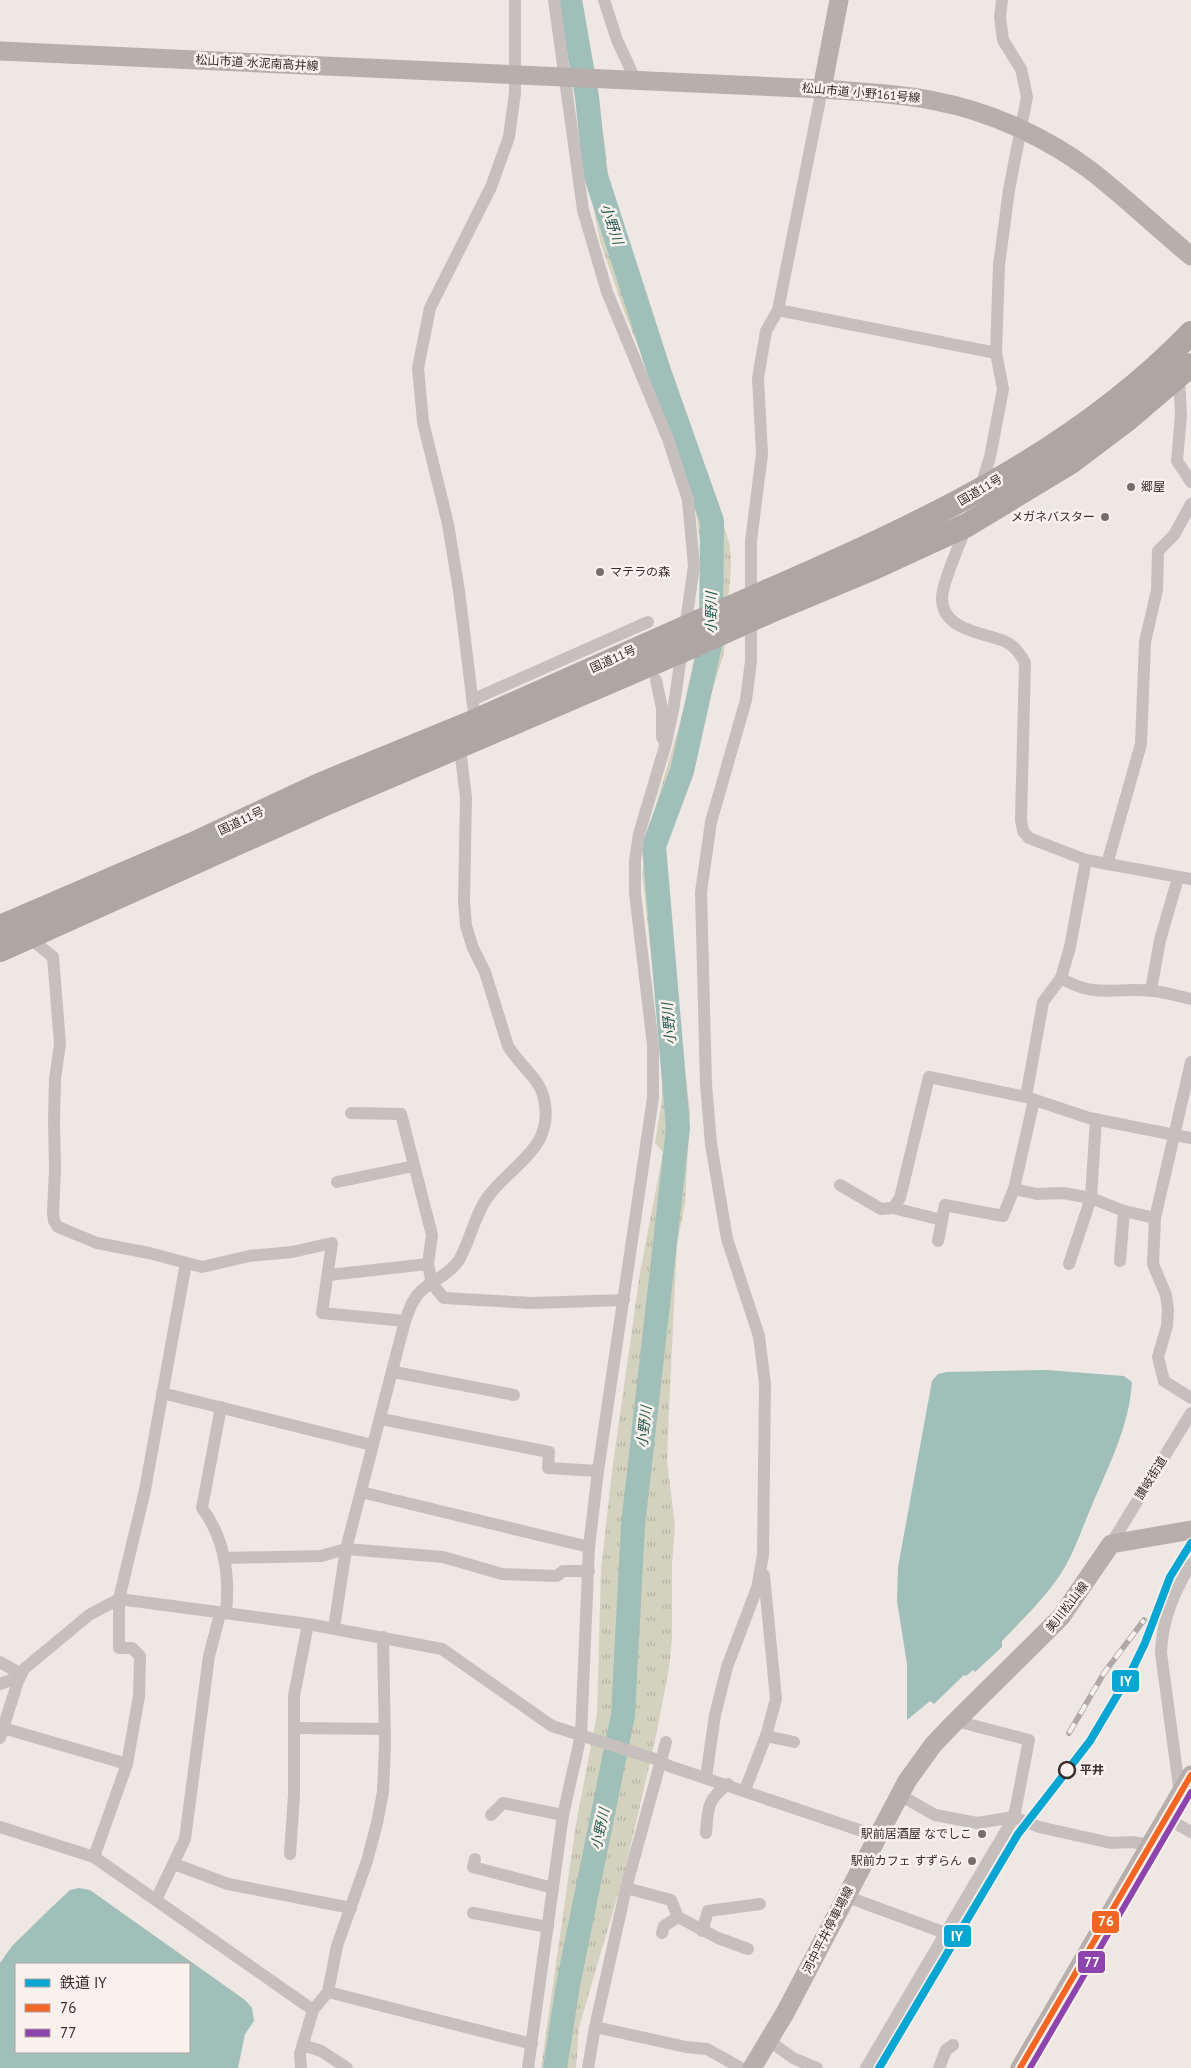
<svg xmlns="http://www.w3.org/2000/svg" width="1191" height="2068" font-family="'PT Sans','Noto Sans JP',sans-serif">
<defs>
<pattern id="grass-tufts" width="24" height="20" patternUnits="userSpaceOnUse" patternTransform="scale(1.25)"><rect width="24" height="20" fill="#d3d2bf"/><path d="M3 7l-1-3M5 7V3M7 7l1-3M15 17l-1-3M17 17v-4M19 17l1-3" fill="none" stroke="#b6b4a4"/></pattern>
</defs>
<rect width="100%" height="100%" fill="#eee7e4"/>
<path fill="url(#grass-tufts)" d="M561,0H580L597,112C607,139 606,167 611,195C617,228 633,291 651,319L649,321L708,474L730,546L731,566L724,653L669,828L661,863L662,900L673,960L690,1113L685,1203L677,1244L669,1409L667,1461L675,1526L672,1564V1638L669,1668L655,1741L624,1874L579,2027L576,2068H541L576,1824L597,1714L601,1570L612,1471L640,1273L663,1152L655,1143L662,1098V1057L642,872L653,815L681,719L692,669L705,594L703,561L691,479L624,311L600,241L578,130L579,115Z"/>
<g fill="#a1bfb9" fill-rule="evenodd">
<path d="M1047,1370L1124,1376L1132,1382C1129,1427 1109,1465 1092,1505C1082,1528 1074,1554 1060,1575C1044,1599 1022,1620 1002,1641V1647L975,1672L973,1670L966,1676L964,1675L934,1704L930,1701L907,1720V1664L897,1601L898,1567L932,1381L938,1374L947,1372Z"/>
<path d="M79,1888L90,1890L245,2000L252,2008L254,2021L245,2034L238,2068H0V1963L12,1946L55,1904L70,1890ZM189,1964V2052H16V1964Z"/>
</g>
<g fill="none" stroke-linecap="round" stroke-linejoin="round">
<path stroke="#a1bfb9" stroke-width="24" d="M555,2068L568,1985L623,1715L633,1525L678,1128L654,846L682,771L711,641L712,521L660,374L595,173L587,97L570,0"/>
<g stroke="#c7bfbd" stroke-width="12">
<path d="M604,0L617,40L636,81"/>
<path d="M778,310L996,353"/>
<path d="M1177,375L1179,377L1181,415L1177,461L1191,482"/>
<path d="M980,490L990,457L1003,389L996,353L999,265L1009,190L1027,97L1021,69L1003,40L1000,17L1002,0"/>
<path d="M967,525C961,541 942,583 942,598C942,630 981,632 1004,641C1014,645 1020,653 1025,663L1021,820L1023,831L1029,838L1086,860L1191,879"/>
<path d="M656,680L662,708V737L664,741"/>
<path d="M472,700L648,622"/>
<path d="M473,725L475,721L459,591L448,524L423,422L418,368L430,308L491,187L509,137L515,93V0"/>
<path d="M1107,864L1141,744L1145,642L1157,590L1158,551L1174,535L1191,504"/>
<path d="M26,935L53,957L60,1044L55,1079L54,1120L55,1170L53,1213L54,1221L58,1227L97,1243L149,1253L202,1267L249,1256L292,1252L332,1243L322,1313L405,1321"/>
<path d="M1061,978C1097,1000 1117,986 1153,991C1165,992 1178,996 1191,999"/>
<path d="M1151,990L1160,940L1178,878"/>
<path d="M1191,1062L1155,1218L1153,1264L1166,1295L1168,1310L1167,1326L1158,1357L1164,1381L1191,1398"/>
<path d="M1026,1097L1043,1002L1061,978L1070,947L1086,860"/>
<path d="M351,1113L401,1114L432,1235L428,1264L432,1284L444,1298L532,1303L624,1300"/>
<path d="M337,1182L414,1166"/>
<path d="M840,1185L881,1209L893,1208L900,1198L929,1077L1026,1097L1089,1118L1191,1138"/>
<path d="M1014,1189L1037,1194L1063,1193L1091,1198L1124,1211L1155,1218"/>
<path d="M893,1208L942,1220"/>
<path d="M938,1241L945,1205L1003,1216L1014,1189L1034,1100"/>
<path d="M1120,1261L1124,1211"/>
<path d="M1069,1264L1091,1198L1096,1119"/>
<path d="M329,1275L428,1264"/>
<path d="M394,1372L514,1395"/>
<path d="M162,1393L372,1445"/>
<path d="M221,1407L202,1508C225,1539 230,1574 226,1612"/>
<path d="M381,1419L549,1452L548,1468L598,1471"/>
<path d="M361,1492L589,1547"/>
<path d="M1111,1544L1191,1413"/>
<path d="M224,1558L321,1556L346,1549L443,1557L502,1574L557,1576L563,1571H589"/>
<path d="M334,1628L346,1549L405,1321C409,1311 412,1299 421,1291C433,1280 449,1275 459,1260C470,1241 474,1217 487,1198C511,1164 555,1149 544,1099C540,1078 518,1064 508,1046L485,972L473,948L466,926L464,901L466,798L460,748L463,742"/>
<path d="M0,1662L21,1674"/>
<path d="M0,1684L11,1680L18,1681"/>
<path d="M3,1728L127,1764"/>
<path d="M295,1728L385,1729"/>
<path d="M766,1736L794,1742"/>
<path d="M0,1738L18,1681L24,1669L89,1615L119,1599L308,1624L442,1649L552,1726L655,1759L669,1766L877,1836"/>
<path d="M706,1777L715,1715L727,1667L757,1588L763,1555L765,1384L759,1336L727,1239L711,1144L706,1084L701,892L711,822L746,700L751,661V541L762,454L758,378L766,331L778,310L822,89"/>
<path d="M745,1790L766,1736L776,1699L764,1575"/>
<path d="M898,1794L935,1815L977,1823L1014,1817L1039,1827L1111,1843L1132,1842L1150,1845"/>
<path d="M1180,1794L1161,1653C1162,1620 1174,1592 1191,1564"/>
<path d="M491,1815L503,1803L563,1815"/>
<path d="M1166,1818L1191,1832"/>
<path d="M0,1827L94,1857L313,2010"/>
<path d="M706,1833C708,1807 707,1800 728,1784"/>
<path d="M290,1854L294,1795V1696L308,1624"/>
<path d="M94,1857L127,1764L139,1696L140,1656L132,1648H119V1599L145,1490L186,1263"/>
<path d="M475,1859L473,1867L553,1888"/>
<path d="M174,1864L228,1884L351,1908"/>
<path d="M626,1888L671,1900L678,1917L718,1938L748,1949"/>
<path d="M845,1896L948,1934"/>
<path d="M156,1900L185,1839L209,1656L220,1614"/>
<path d="M473,1913L548,1927"/>
<path d="M702,1931L708,1911L760,1904"/>
<path d="M662,1933L664,1926L678,1917"/>
<path d="M328,1992L532,2044"/>
<path d="M595,2027L686,2047L707,2049L741,2068"/>
<path d="M768,2040L793,2058L817,2068"/>
<path d="M303,2045L321,2051L347,2068"/>
<path d="M301,2068L300,2054L313,2010L328,1992L337,1946L367,1861L377,1823L383,1792L385,1745L383,1637"/>
<path d="M528,2068L563,1815L581,1735L589,1547L598,1471L653,1098V1045L635,893V861L639,834L666,743L674,705L694,566L688,500L668,439L607,292L583,210L554,0"/>
<path d="M588,2068L595,2027L626,1888L666,1742"/>
<path d="M866,2068L1014,1817L1029,1740L956,1721"/>
<path d="M939,2068L946,2050L953,2045"/>
</g>
<g stroke="#b8afad" stroke-width="19">
<path d="M0,51L822,89C859,92 898,93 935,101C989,111 1046,137 1090,170C1125,197 1157,228 1191,256"/>
<path d="M822,89L839,0"/>
<path d="M752,2068L785,2013L907,1781L933,1745L951,1726L1061,1617L1111,1544L1191,1530"/>
<path d="M1020,2068L1191,1775"/>
</g>
<g stroke="#ada6a3" stroke-width="24">
<path d="M768,591C921,524 1073,455 1191,333"/>
<path d="M766,613L869,570L967,525L1071,462L1128,419L1191,365"/>
<path d="M0,927L193,844L319,785L475,721L698,622"/>
<path d="M0,950L327,803L693,646"/>
</g>
<g stroke="#afa9a7" stroke-width="5.5">
<path id="rail" d="M1069,1733L1104,1673L1144,1620"/>
</g>
<use href="#rail" stroke="#faf1ed" stroke-width="4" stroke-dasharray="11" stroke-linecap="butt"/>
<g stroke="#ada6a3" stroke-width="24">
<path d="M698,622L768,591"/>
<path d="M693,646L766,613"/>
</g>
<g stroke="#faf1ed" stroke-width="10">
<path id="bus-1" d="M1020,2068L1191,1775"/>
</g>
<g stroke="#faf1ed" stroke-width="10">
<path id="bus-2" d="M1030,2068L1191,1792"/>
</g>
<use href="#bus-1" stroke="#f26522" stroke-width="6"/>
<use href="#bus-2" stroke="#8e44ad" stroke-width="6"/>
<g stroke="#faf1ed" stroke-width="11">
<path id="rail-1" d="M879,2068L1018,1834L1090,1741L1131,1672L1145,1643L1170,1577L1191,1543"/>
</g>
<use href="#rail-1" stroke="#09a5d3" stroke-width="8"/>
</g>
<g fill="#786d6c" stroke="#faf1ed" stroke-width="2">
<circle cx="1131" cy="487" r="5"/>
<circle cx="1105" cy="517" r="5"/>
<circle cx="600" cy="572" r="5"/>
<circle cx="982" cy="1834" r="5"/>
<circle cx="972" cy="1861" r="5"/>
</g>
<circle fill="#faf1ed" stroke="#392c2b" stroke-width="2.5" cx="1067" cy="1770" r="8"/>
<g text-anchor="middle" stroke-width="5" stroke-linejoin="round" paint-order="stroke">
<g font-size="12" fill="#392c2b" stroke="#faf1ed">
<text transform="translate(257 63) rotate(3)" y="4">松山市道 水泥南高井線</text>
<text transform="translate(861 93) rotate(5)" y="4">松山市道 小野161号線</text>
<text transform="translate(980 490) rotate(-30)" y="4">国道11号</text>
<text transform="translate(613 659) rotate(-24)" y="4">国道11号</text>
<text transform="translate(241 821) rotate(-25)" y="4">国道11号</text>
<text transform="translate(1151 1478) rotate(-58)" y="4">讃岐街道</text>
<text transform="translate(1067 1607) rotate(-52)" y="4">美川松山線</text>
<text transform="translate(828 1930) rotate(-63)" y="4">河中平井停車場線</text>
</g>
<g font-size="12" fill="#392c2b" stroke="#faf1ed" text-anchor="end">
<text x="1141" y="491" text-anchor="start">郷屋</text>
<text x="1095" y="521">メガネバスター</text>
<text x="610" y="576" text-anchor="start">マテラの森</text>
<text x="972" y="1838">駅前居酒屋 なでしこ</text>
<text x="962" y="1865">駅前カフェ すずらん</text>
</g>
<g font-size="12" font-weight="bold" fill="#392c2b" stroke="#faf1ed" text-anchor="start">
<text x="1080" y="1774">平井</text>
</g>
<g font-size="14" font-style="italic" fill="#225950" stroke="#faf1ed">
<text transform="translate(612 224) rotate(71)" y="5">小野川</text>
<text transform="translate(711 613) rotate(-89)" y="5">小野川</text>
<text transform="translate(669 1024) rotate(-95)" y="5">小野川</text>
<text transform="translate(644 1427) rotate(-84)" y="5">小野川</text>
<text transform="translate(600 1829) rotate(-78)" y="5">小野川</text>
</g>
</g>
<g stroke="#faf1ed" stroke-width="2">
<rect x="1111" y="1669" width="29" height="24" rx="5" fill="#09a5d3"/>
<rect x="1091" y="1910" width="29" height="24" rx="5" fill="#f26522"/>
<rect x="943" y="1924" width="29" height="24" rx="5" fill="#09a5d3"/>
<rect x="1077" y="1950" width="29" height="24" rx="5" fill="#8e44ad"/>
</g>
<g font-size="14" text-anchor="middle" font-weight="bold" fill="#fff">
<text x="1126" y="1686">IY</text>
<text x="1106" y="1926">76</text>
<text x="957" y="1941">IY</text>
<text x="1092" y="1967">77</text>
</g>
<rect x="15" y="1963" width="175" height="90" fill="#faf1ed" stroke="#ada29f"/>
<rect x="25" y="1979" width="25" height="8" fill="#09a5d3" stroke="#ada29f"/>
<text x="60" y="1988" font-size="15" fill="#392c2b">鉄道 IY</text>
<rect x="25" y="2004" width="25" height="8" fill="#f26522" stroke="#ada29f"/>
<text x="60" y="2013" font-size="15" fill="#392c2b">76</text>
<rect x="25" y="2029" width="25" height="8" fill="#8e44ad" stroke="#ada29f"/>
<text x="60" y="2038" font-size="15" fill="#392c2b">77</text>
</svg>
